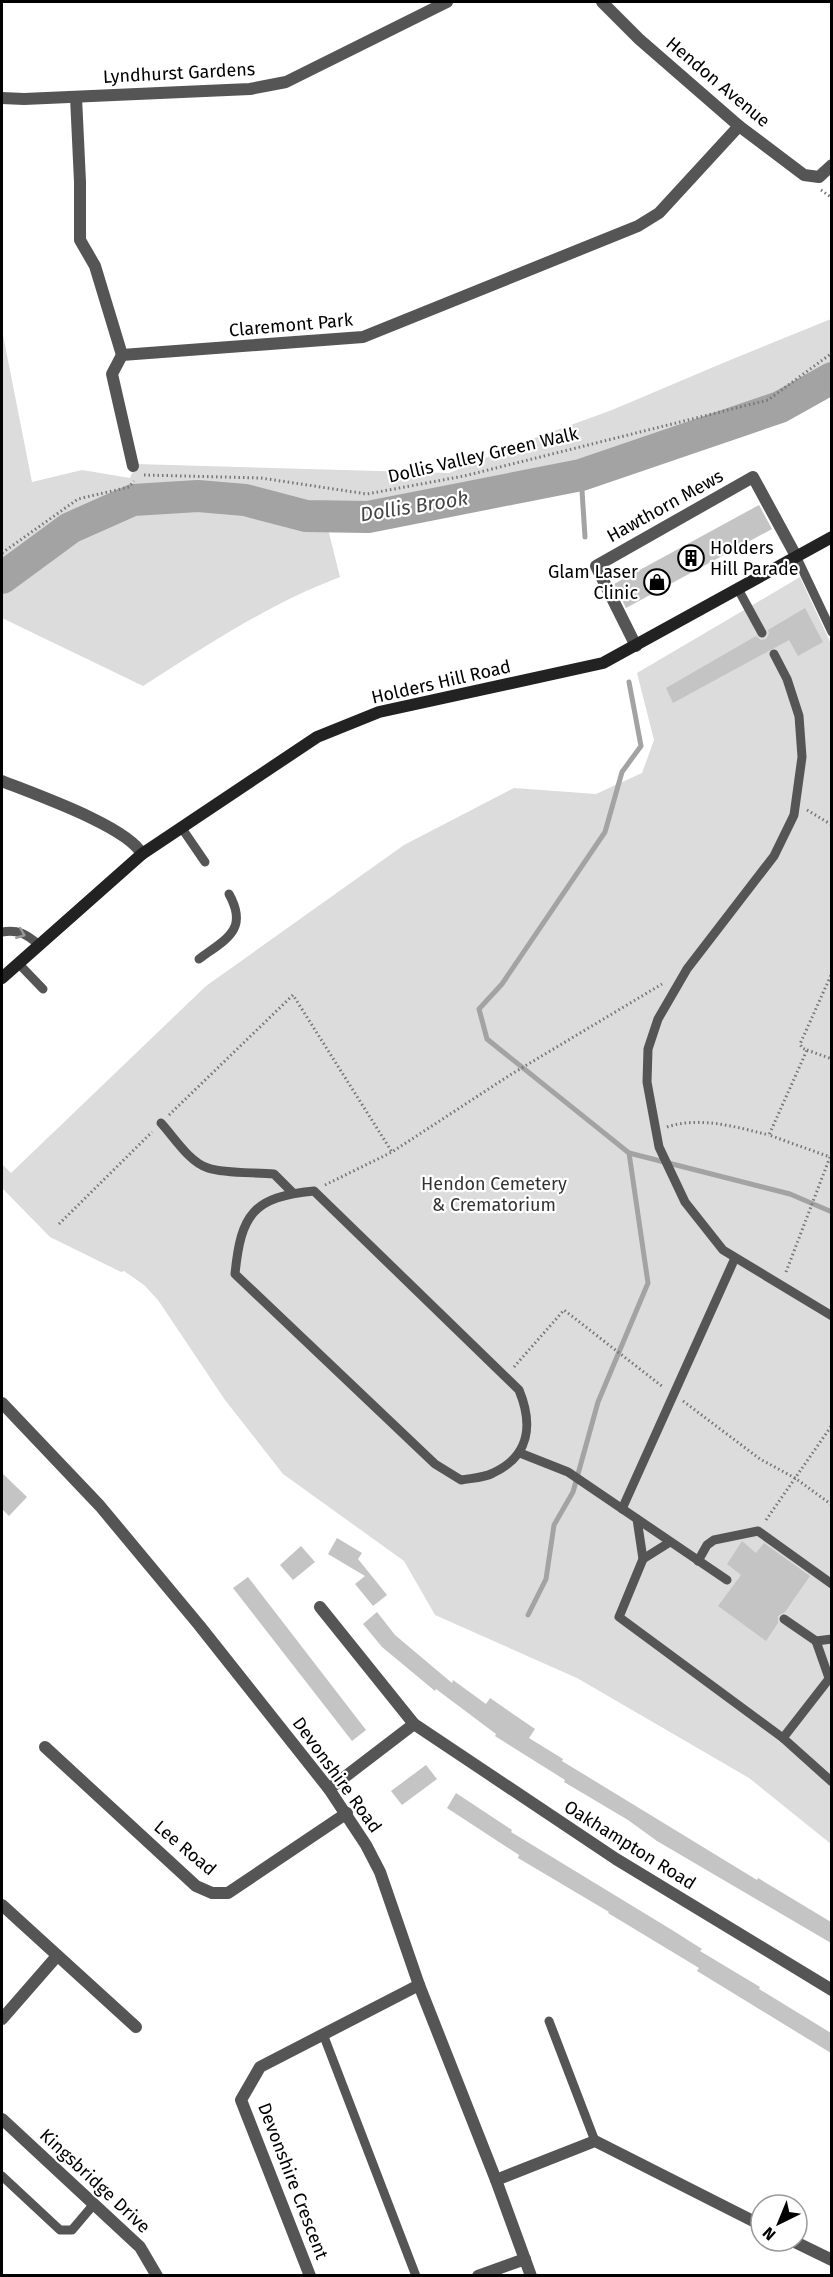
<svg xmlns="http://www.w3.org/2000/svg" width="833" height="2277" font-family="'Fira Sans',sans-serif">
<rect width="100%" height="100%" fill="#fff"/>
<g fill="#dcdcdc">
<path d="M831,319V389L735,432L555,494L380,525H327L340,577C269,604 207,645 143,686L2,618V330L32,482L82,470L130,478L136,464L449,473L524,442L612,410L723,363Z"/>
<path d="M800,577L832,646L831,1844L749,1778L577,1678L435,1615L404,1561L283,1474L225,1400L158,1300L144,1285L124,1271L121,1272L50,1237L2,1188V1164L11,1173L206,986L404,845L514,788L596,794L642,773L654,740L637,673Z"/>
</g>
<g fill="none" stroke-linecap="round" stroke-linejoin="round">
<g stroke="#a3a3a3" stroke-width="5">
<path d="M581,475L585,537"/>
<path d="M629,682L641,746L622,772L605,832L502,984L479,1009L487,1039L629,1153L790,1194L832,1212"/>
<path d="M528,1615L546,1579L554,1525L573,1492L598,1402L648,1283L629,1153"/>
</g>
<path stroke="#a3a3a3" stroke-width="32" d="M2,578L70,528L133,500L198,496L245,500L306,516L368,517L581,475L780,407L832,378"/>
</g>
<g fill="#c4c4c4">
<path d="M759,505L772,529L626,608L614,584Z"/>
<path d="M805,608L823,642L798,656L789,640L673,703L666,688L756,636L761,640L766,639L769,634L768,630Z"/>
<path d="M2,1473L27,1497L9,1516L2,1509Z"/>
<path d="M337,1538L362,1553L358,1559L387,1595L373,1606L355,1584L365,1576L328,1554Z"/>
<path d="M742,1541L756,1553L764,1543L810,1576L785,1612L778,1616V1623L766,1641L718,1606L741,1575L727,1564Z"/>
<path d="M301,1546L315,1562L293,1580L280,1565Z"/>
<path d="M248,1577L366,1730L352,1741L233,1588Z"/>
<path d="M377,1612L395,1635L452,1683L453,1680L486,1704L490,1698L535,1729L529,1738L563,1759L562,1761L757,1880L758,1878L831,1922V1943L657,1841L628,1820L564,1782L565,1780L495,1736L496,1734L436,1689L435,1691L382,1647L363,1624Z"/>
<path d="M426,1765L437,1779L402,1805L391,1791Z"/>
<path d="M456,1793L512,1830L511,1832L672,1930L702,1949L700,1951L760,1987L759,1989L831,2033V2053L697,1971L699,1968L608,1913L609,1912L518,1858L519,1855L447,1808Z"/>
</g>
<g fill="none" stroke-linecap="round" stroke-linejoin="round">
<g stroke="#777" stroke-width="3" stroke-dasharray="1.5 3" stroke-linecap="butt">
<path d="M821,190L832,198"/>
<path d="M144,475L261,478L367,494L464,476L768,400L832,353"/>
<path d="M2,553L78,499L129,487L134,481"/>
<path d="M807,810L832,825"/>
<path d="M807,1050L832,1059"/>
<path d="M169,1115L293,995L392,1152"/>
<path d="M667,1127C700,1116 736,1127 769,1135"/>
<path d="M325,1185L392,1152L510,1075L662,984"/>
<path d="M59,1224L152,1132"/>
<path d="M786,1272L830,1157L769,1135L807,1050L802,1048L800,1044L832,973"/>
<path d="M514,1367L564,1310L663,1387"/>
<path d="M683,1401L760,1459L795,1478L832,1505"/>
<path d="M766,1520L832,1425"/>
</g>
<g stroke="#555" stroke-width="9">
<path d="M796,556L832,632"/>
<path d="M738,589L762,633"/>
<path d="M774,654L787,679L799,716L802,757L794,815L774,856L687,969L658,1019L648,1049L647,1082L659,1147L685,1202L723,1250L832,1316"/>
<path d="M181,827L205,862"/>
<path d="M2,932C18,929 26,934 38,944"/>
<path d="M199,959C226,939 249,930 229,894"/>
<path d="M18,963L43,989"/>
<path d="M161,1123C174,1137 189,1162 208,1168C226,1174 255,1172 274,1174L293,1193"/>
<path d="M314,1191L519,1390C533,1424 530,1456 493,1473C484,1478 472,1478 461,1480L435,1464L235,1274C241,1214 253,1197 314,1191Z"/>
<path d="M520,1453L568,1472L727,1580"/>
<path d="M622,1509L735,1258"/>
<path d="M637,1519L643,1559L619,1617L783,1738L832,1675"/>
<path d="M643,1559L670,1542"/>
<path d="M698,1561L707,1545L714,1540L758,1531L832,1584"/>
<path d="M784,1619L816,1641L832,1639"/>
<path d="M816,1641L829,1678"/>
<path d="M783,1738L832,1782"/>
<path d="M549,2021L595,2141"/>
<path d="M323,2034L416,2276"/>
<path d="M2,2176L60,2230H72L94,2204"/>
</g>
<g stroke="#555" stroke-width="12">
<path d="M602,2L639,39L739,126L804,175L819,177L832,165"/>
<path d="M76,97L80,182V240L95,266L122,355L363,337L638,226L659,213L739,126"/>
<path d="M2,98L24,99L250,89L286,82L447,2"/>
<path d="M122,355L112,374L133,466"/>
<path d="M636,646L596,566L753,477L796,556"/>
<path d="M2,781C34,794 127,826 142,854"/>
<path d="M320,1607L414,1724L616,1859L832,1990"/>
<path d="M45,1747L196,1886L212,1893H228L347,1813"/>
<path d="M329,1789L414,1724"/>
<path d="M2,1905L136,2027"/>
<path d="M2,2019L57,1956"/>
<path d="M2,2119L140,2247L157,2276"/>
<path d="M496,2180L595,2141L761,2225"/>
<path d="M793,2241L832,2260"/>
<path d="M310,2276L241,2100L260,2067L419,1985"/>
<path d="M478,2276L525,2259"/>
</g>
<path stroke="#555" stroke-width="12" d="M2,1403L100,1506L199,1625L329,1789L366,1845L380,1872L419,1985L496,2180L531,2276"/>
<path stroke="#222" stroke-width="12" d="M2,978L142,854L317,737L379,712L603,663L832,537"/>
</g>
<defs><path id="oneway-chevron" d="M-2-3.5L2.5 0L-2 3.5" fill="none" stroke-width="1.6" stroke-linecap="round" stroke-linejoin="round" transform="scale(1.5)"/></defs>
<use stroke="#999" href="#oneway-chevron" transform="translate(21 934) rotate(22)"/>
<defs>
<g id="building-ring" transform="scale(1.35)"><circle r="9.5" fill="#fff" stroke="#000" stroke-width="1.5"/><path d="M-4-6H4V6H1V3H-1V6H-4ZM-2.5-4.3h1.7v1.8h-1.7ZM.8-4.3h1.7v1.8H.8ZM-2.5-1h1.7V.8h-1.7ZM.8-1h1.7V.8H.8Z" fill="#000"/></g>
<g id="shop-ring" transform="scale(1.35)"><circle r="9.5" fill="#fff" stroke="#000" stroke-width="1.5"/><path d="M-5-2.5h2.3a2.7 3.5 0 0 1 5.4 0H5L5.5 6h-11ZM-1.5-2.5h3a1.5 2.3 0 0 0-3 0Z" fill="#000"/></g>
</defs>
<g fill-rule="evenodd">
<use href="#building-ring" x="691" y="558"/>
<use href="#shop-ring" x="657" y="582"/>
</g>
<g text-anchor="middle" stroke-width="4.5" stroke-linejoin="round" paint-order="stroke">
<g font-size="18" fill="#000" stroke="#fff">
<text transform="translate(179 73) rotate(-3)" y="6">Lyndhurst Gardens</text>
<text transform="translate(718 82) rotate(40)" y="6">Hendon Avenue</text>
<text transform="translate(291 325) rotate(-5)" y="6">Claremont Park</text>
<text transform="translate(483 455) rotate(-13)" y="6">Dollis Valley Green Walk</text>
<text transform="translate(665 506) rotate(-29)" y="6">Hawthorn Mews</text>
<text transform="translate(441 682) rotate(-13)" y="6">Holders Hill Road</text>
<text transform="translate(337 1775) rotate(54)" y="6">Devonshire Road</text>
<text transform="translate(630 1845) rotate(32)" y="6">Oakhampton Road</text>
<text transform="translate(185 1848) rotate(40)" y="6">Lee Road</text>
<text transform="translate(95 2181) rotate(43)" y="6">Kingsbridge Drive</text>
<text transform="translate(293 2181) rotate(69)" y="6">Devonshire Crescent</text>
</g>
<g font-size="18" fill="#000" stroke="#fff" text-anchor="start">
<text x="710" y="554">Holders<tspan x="710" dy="21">Hill Parade</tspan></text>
<text x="638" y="578" text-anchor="end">Glam Laser<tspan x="638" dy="21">Clinic</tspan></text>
</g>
<g font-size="18" fill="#333" stroke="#fff">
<text x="494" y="1190">Hendon Cemetery<tspan x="494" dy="21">&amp; Crematorium</tspan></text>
</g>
<g font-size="20" font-style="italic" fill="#444" stroke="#fff">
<text transform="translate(414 506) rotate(-9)" y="7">Dollis Brook</text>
</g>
</g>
<rect width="833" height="2277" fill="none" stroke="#000000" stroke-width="6"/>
<g transform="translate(779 2223) rotate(223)"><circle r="28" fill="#ffffff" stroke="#999999" stroke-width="1.5"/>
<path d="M0-4.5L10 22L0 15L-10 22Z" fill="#000000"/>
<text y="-9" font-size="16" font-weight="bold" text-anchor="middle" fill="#000000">N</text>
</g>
</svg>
